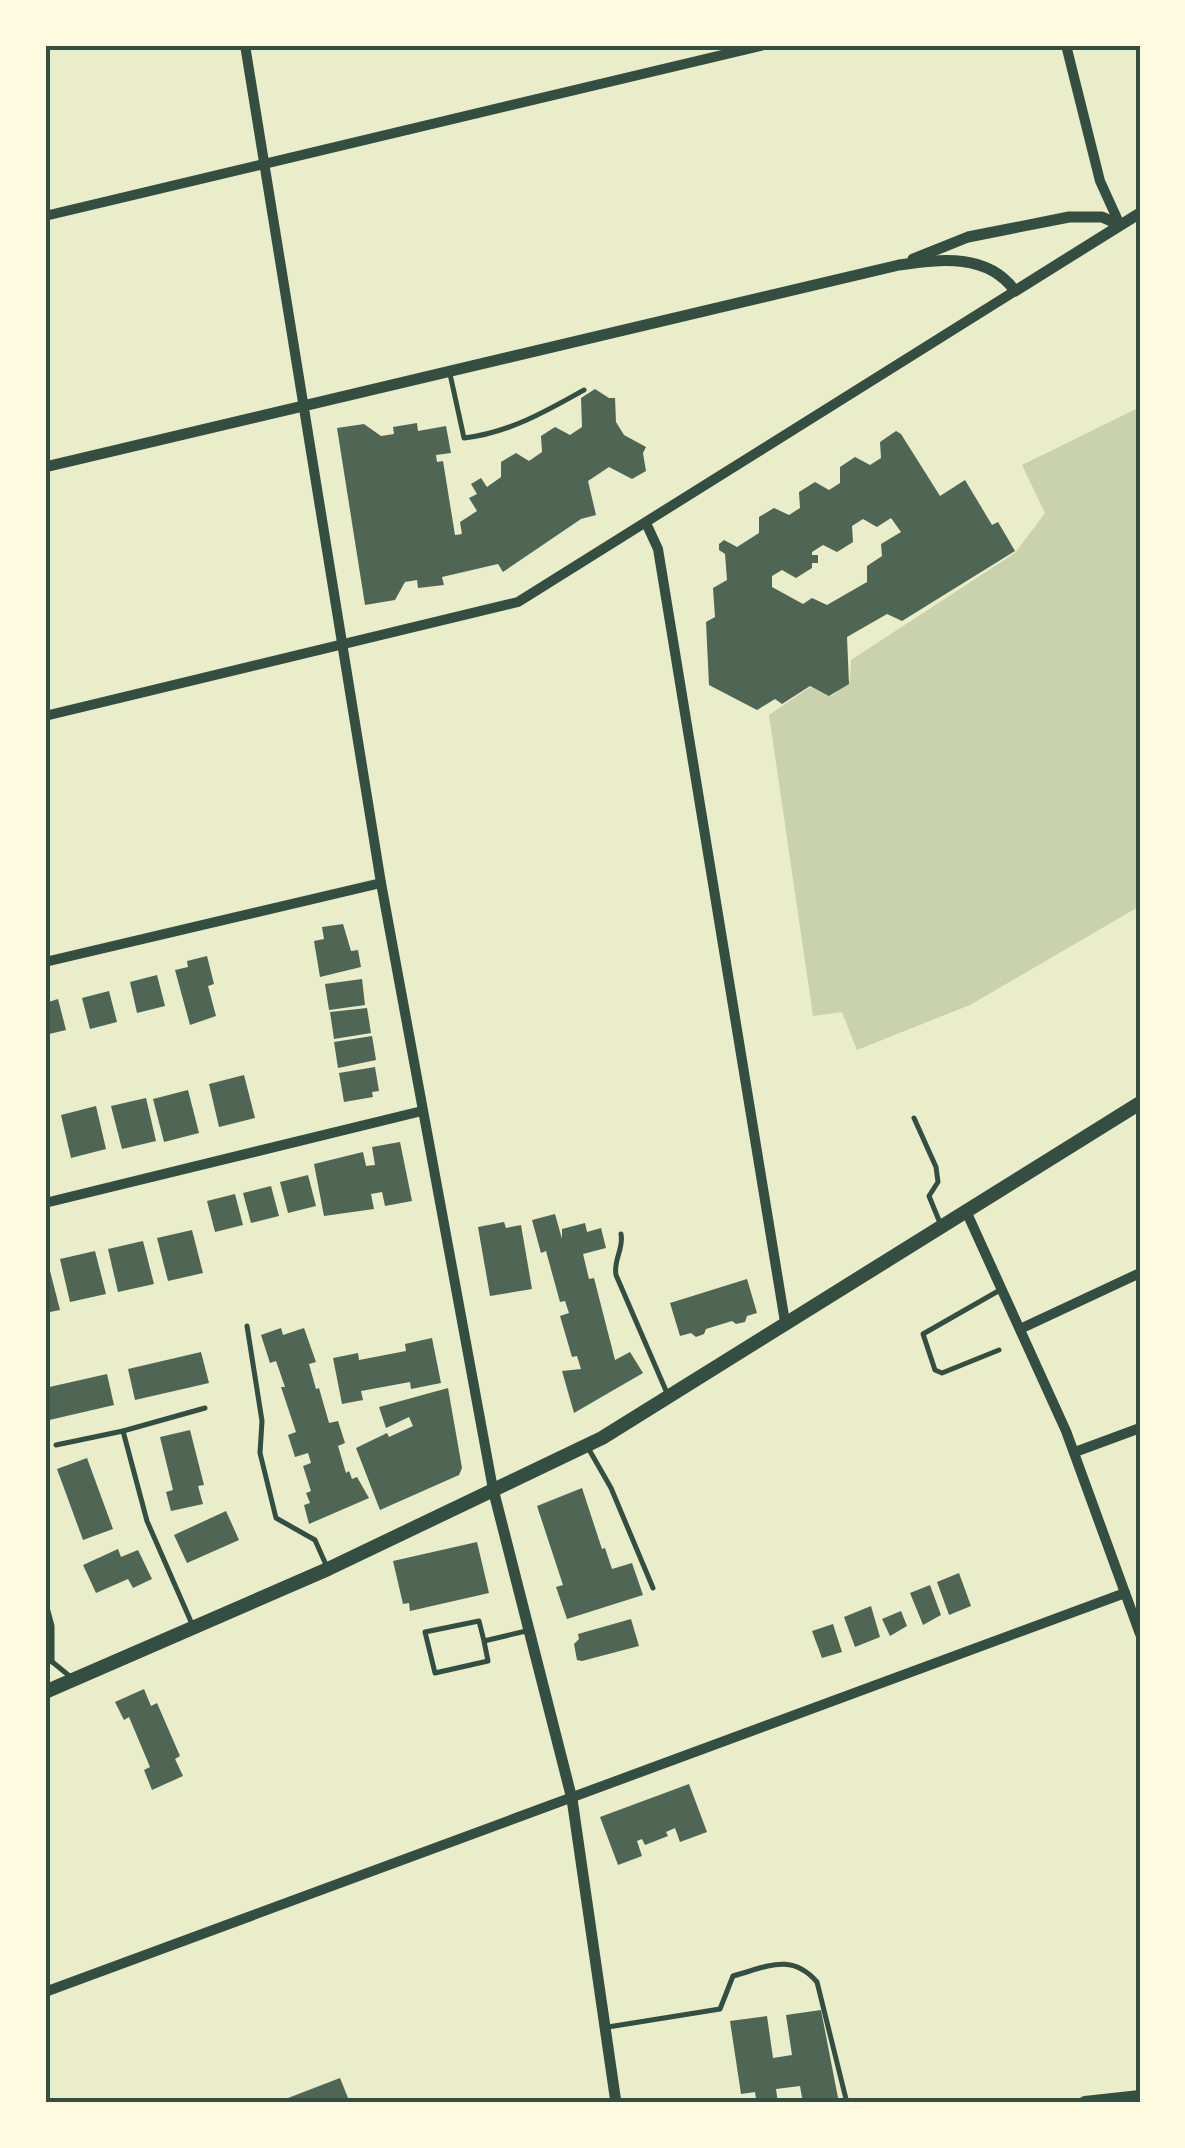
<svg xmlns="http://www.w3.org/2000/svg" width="1185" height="2148" font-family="'DM Sans',sans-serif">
<rect width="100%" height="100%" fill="#e9edc9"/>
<path fill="#cad2ad" d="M1140,407V906L970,1005L857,1050L842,1012L813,1016L769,715L810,687L832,696L850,680L851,660L1015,553L1045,513L1022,465Z"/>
<g fill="#4f6655" fill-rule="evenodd">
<path d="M595,389L609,398H615L616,422L624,435L646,447L643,453L646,471L632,479L609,467L588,481L596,515L581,519L503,572L498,564L442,577L444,585L418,588L417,580L405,582L395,600L365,605L337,428L364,424L381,436L394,434L393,427L417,423L418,431L446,426L451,453L436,455L437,462L443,461L455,535L462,534L460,522L477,511L469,498L477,494L471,484L481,478L487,487L501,477V462L516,453L529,461L542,452L541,436L555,427L570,435L582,427L581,398Z"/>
<path d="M896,431L901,434L940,496L965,480L992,525L998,522L1015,551L902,621L887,614L847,637L849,684L829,696L810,686L782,704L775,699L757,710L709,685L706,622L715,617L713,588L727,580L725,554L719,550V544L724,540L737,547L759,533V517L774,508L789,515L800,508L799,492L815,482L829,490L840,483V467L855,457L870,465L881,458L880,442ZM891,518L901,532L881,544L882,556L867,566V582L827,605L812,598L803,604L772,587V576L782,570L796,578L812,568V563H818V555H812V552L823,545L837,552L853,542L852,526L863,519L877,527Z"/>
<path d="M343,924L351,951L358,950L361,967L320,977L314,941L324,939L322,927Z"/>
<path d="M207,956L214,984L208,986L216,1016L190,1025L175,970L188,967L187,961Z"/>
<path d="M157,975L165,1006L137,1013L130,982Z"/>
<path d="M362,979L365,1005L329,1010L325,984Z"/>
<path d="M109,991L117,1022L90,1029L82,998Z"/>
<path d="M58,999L66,1030L45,1035V1003Z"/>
<path d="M367,1008L371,1033L334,1039L330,1012Z"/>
<path d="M372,1036L376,1060L338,1068L334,1042Z"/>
<path d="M375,1067L379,1091L372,1092L373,1097L344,1102L339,1073Z"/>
<path d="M244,1075L255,1118L219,1127L209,1084Z"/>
<path d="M188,1090L199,1133L164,1142L153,1099Z"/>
<path d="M146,1098L156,1141L122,1149L111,1106Z"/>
<path d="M96,1106L106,1149L71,1158L61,1115Z"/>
<path d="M400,1142L412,1201L385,1206L382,1192L371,1194L374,1209L324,1216L314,1164L363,1152L366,1166L375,1165L372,1147Z"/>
<path d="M308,1175L316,1206L288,1213L280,1182Z"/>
<path d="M271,1186L279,1216L251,1223L243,1193Z"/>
<path d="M235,1194L243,1225L215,1232L207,1201Z"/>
<path d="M555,1214L562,1239V1229L585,1223L587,1232L601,1228L606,1248L583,1254L589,1279L594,1278L615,1360L630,1352L643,1373L574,1413L562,1371L581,1369L577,1356L572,1357L560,1316L569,1313L565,1301L560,1302L546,1251L541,1253L532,1220Z"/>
<path d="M504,1222L506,1228L521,1225L532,1289L490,1296L478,1227Z"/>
<path d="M192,1230L203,1273L168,1281L157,1238Z"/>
<path d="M143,1241L154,1284L118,1292L108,1249Z"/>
<path d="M95,1251L106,1294L70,1302L60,1259Z"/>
<path d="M49,1267L60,1310L45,1313V1268Z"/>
<path d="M747,1279L757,1313L747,1316L745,1322L736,1324L732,1321L706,1329L704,1334L696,1337L691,1333L680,1336L670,1303Z"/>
<path d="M281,1328L283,1335L304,1328L316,1362L309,1364L316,1389L319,1388L329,1423L338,1421L345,1443L338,1446L346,1473L349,1471L352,1479L357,1477L369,1498L309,1524L304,1505L310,1503L306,1493L311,1491L303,1466L311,1463L308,1453L295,1457L288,1435L296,1432L281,1387H285L276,1361L270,1363L261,1335Z"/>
<path d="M432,1338L441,1383L411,1389L410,1382L361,1391L363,1400L342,1404L333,1358L358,1353L359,1360L406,1351L405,1344Z"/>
<path d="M201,1352L209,1383L135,1400L128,1369Z"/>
<path d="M107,1374L114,1405L45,1421V1388Z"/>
<path d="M448,1388L462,1468L459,1475L380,1510L356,1448L387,1433L389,1437L413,1426L409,1417L386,1428L379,1407Z"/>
<path d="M190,1430L204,1485L198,1486L203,1504L171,1511L166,1492L173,1490L160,1437Z"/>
<path d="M87,1458L113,1529L83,1540L57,1469Z"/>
<path d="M582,1488L602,1549L605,1548L612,1569L632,1563L643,1595L567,1619L556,1587L563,1585L537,1506Z"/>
<path d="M226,1511L239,1540L187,1563L174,1535Z"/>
<path d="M477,1542L489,1593L410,1611L409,1603L403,1604L393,1561Z"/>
<path d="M118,1549L121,1557L138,1550L152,1579L133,1588L128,1579L96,1593L83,1565Z"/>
<path d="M959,1573L971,1606L949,1615L937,1582Z"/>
<path d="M930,1585L941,1615L923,1625L910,1593Z"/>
<path d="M871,1606L880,1637L855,1647L844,1617Z"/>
<path d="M901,1611L907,1626L890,1636L882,1619Z"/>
<path d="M631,1619L639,1646L582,1661L577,1660L574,1644L579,1639L578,1634Z"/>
<path d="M833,1624L842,1652L822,1658L812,1631Z"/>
<path d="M144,1689L151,1706L157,1703L180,1756L175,1759L183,1776L152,1790L144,1770L150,1767L129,1717L124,1720L115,1702Z"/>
<path d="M689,1784L707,1832L680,1842L675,1828L666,1832L668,1836L645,1845L642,1839L637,1841L642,1856L618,1865L600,1817Z"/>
<path d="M821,2010L839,2103H803L800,2086L776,2089L778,2103H741L756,2099L755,2092L741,2094L730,2021L767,2016L773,2058L792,2055L786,2015Z"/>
<path d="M340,2078L350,2103H275Z"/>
</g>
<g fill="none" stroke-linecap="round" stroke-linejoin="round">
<g stroke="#344e41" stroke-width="5">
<path d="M450,374L464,438C508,433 545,412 584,390"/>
<path d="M914,1118L936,1167L938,1182L929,1196L940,1223"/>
<path d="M621,1234C624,1249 613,1260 616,1275L667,1393"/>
<path d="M247,1326L262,1421L260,1453L276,1518L315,1540L327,1567"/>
<path d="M999,1350L942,1373L935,1370L923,1334L1000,1290"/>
<path d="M123,1431L205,1408"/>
<path d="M56,1445L123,1431L147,1521L192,1624"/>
<path d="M587,1446L611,1488L653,1588"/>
<path d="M45,1600L52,1626V1662"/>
<path d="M484,1641L488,1661L435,1673L425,1632L479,1621L484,1641L526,1631"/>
<path d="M45,1656L72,1678"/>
<path d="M608,2027L720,2009L733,1976C767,1967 791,1952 817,1982L847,2103"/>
</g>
<g stroke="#344e41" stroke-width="10">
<path d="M245,45L381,883L493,1489"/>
<path d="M1066,45L1100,181L1120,225"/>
<path d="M45,216L764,45"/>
<path d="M646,523L658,549L785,1322"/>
<path d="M45,716L518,602L1015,291"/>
<path d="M45,962L381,883"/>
<path d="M45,1203L422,1111"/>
<path d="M966,1211L1066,1431L1140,1634"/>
<path d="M1020,1329L1140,1273"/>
<path d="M1075,1452L1140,1428"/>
<path d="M45,1992L1125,1593"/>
</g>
<g stroke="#344e41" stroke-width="11">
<path d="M913,259L968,237L1069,217H1102L1120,225"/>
<path d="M45,467L899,265C941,259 988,253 1015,291L1140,213"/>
<path d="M493,1489L572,1799L616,2103"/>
</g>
<g stroke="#344e41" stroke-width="14">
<path d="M45,1692L328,1569L602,1438L1140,1103"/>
<path d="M1085,2103L1140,2097"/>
</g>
</g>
<rect width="1185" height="2148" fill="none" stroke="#fefae0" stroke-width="95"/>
<rect x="48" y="48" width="1090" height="2052" fill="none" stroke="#344e41" stroke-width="4"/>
</svg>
